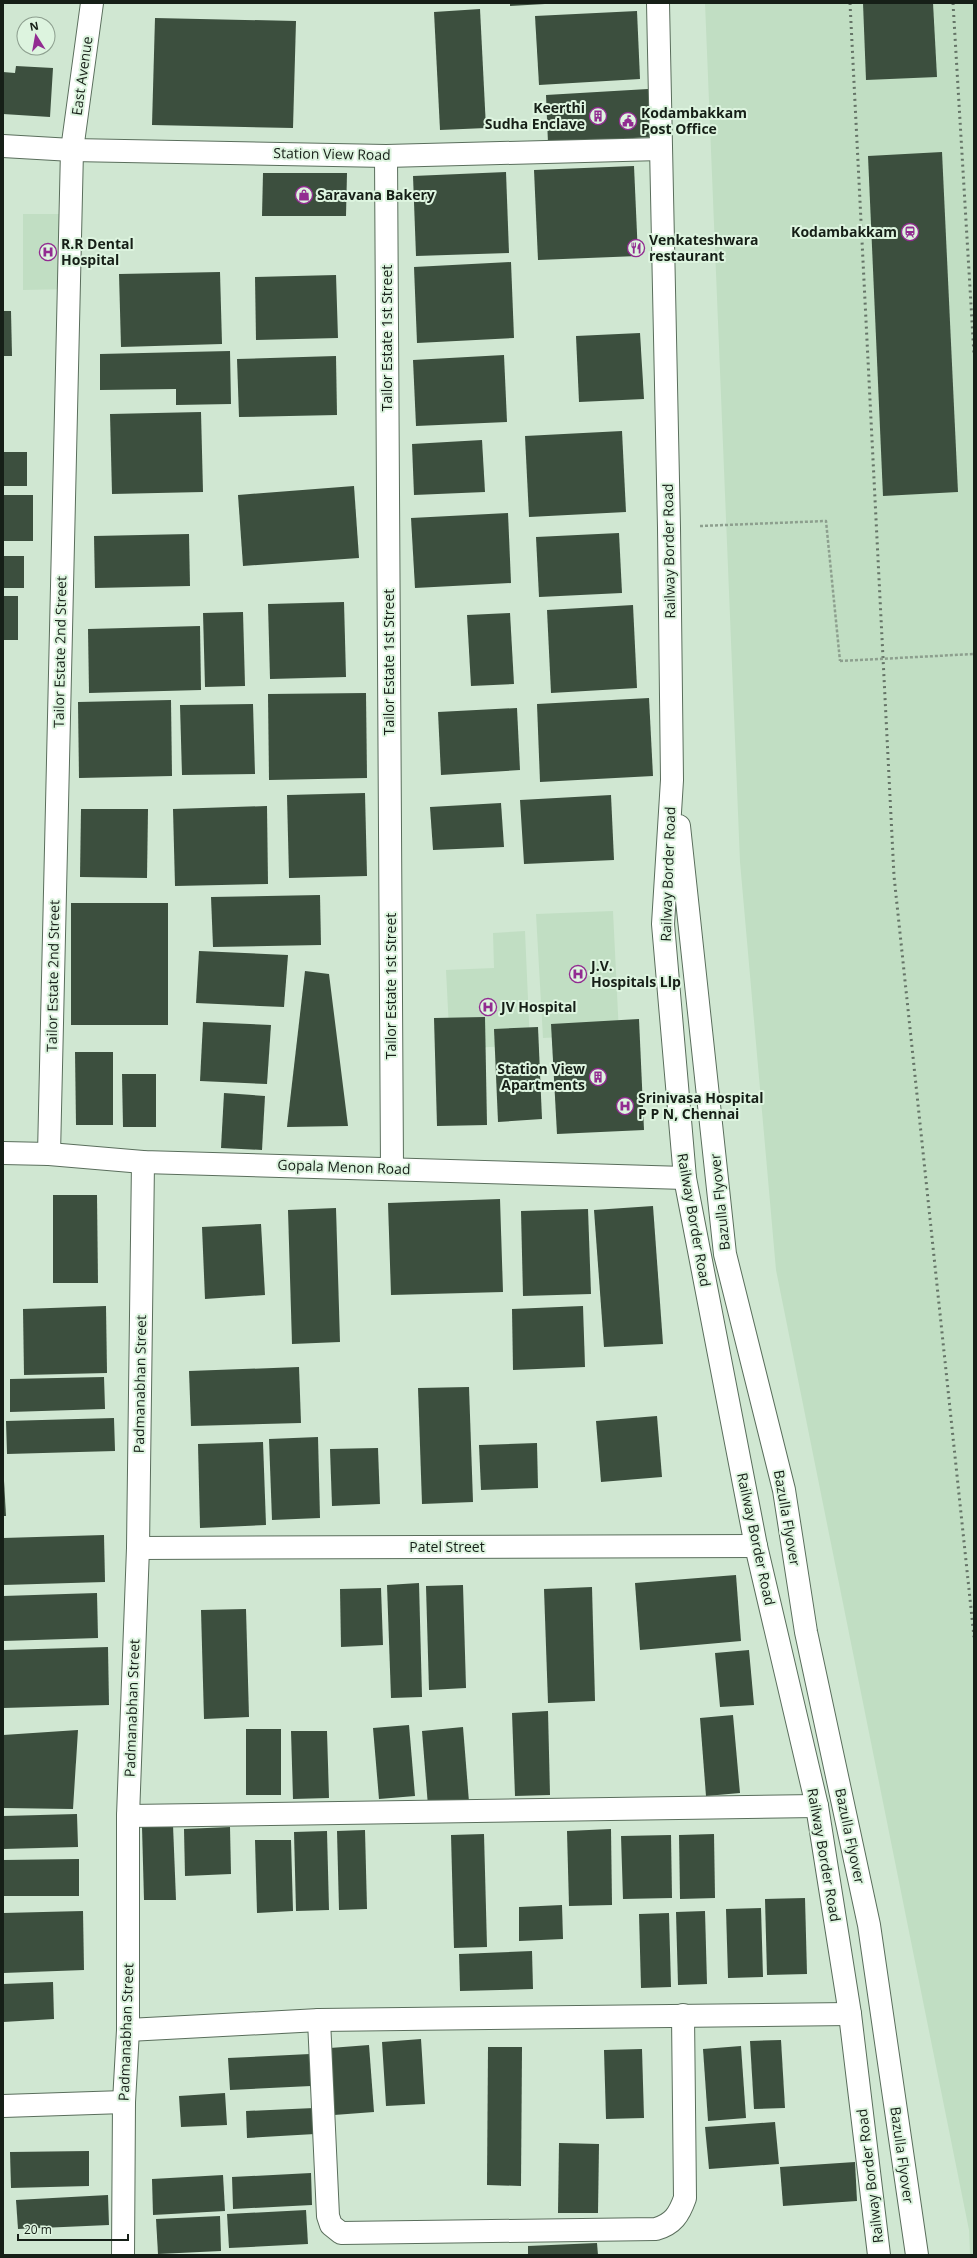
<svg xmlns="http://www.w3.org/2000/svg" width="977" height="2258" font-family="'Open Sans',sans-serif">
<rect width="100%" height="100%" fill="#d0e7d2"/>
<g fill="#c1dec3">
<path d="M705,3H974V2255H970L969,2230L776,1270L740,862Z"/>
<path d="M23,214H72L73,289L23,290Z"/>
<path d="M613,911L619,1034L543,1038L536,914Z"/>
<path d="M525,931L530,1045L450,1049L446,970L494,968L493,933Z"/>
</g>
<g fill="#3c4f3e">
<path d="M510,3H545V4L510,6Z"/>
<path d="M863,3H933L937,77L866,80Z"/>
<path d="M480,9L486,128L440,130L434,12Z"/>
<path d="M637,11L640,79L539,85L535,16Z"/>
<path d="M155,18L296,21L293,128L152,125Z"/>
<path d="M16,66L53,68L50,117L3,114V72L15,73Z"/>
<path d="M648,89L651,137L548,143L546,95Z"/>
<path d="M942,152L958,492L883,496L868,156Z"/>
<path d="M634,166L638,256L538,260L534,170Z"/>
<path d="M506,172L509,253L416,256L413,176Z"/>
<path d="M263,173H347L346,216H262Z"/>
<path d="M511,262L514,338L417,343L414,267Z"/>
<path d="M220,272L222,344L121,347L119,274Z"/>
<path d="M336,275L338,338L256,340L255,277Z"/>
<path d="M3,311H11L12,356H3Z"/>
<path d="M640,333L644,399L579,402L576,336Z"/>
<path d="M230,351L231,404L176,405V389L100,390V354Z"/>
<path d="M504,355L507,422L416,426L413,360Z"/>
<path d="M336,356L337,415L239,417L237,359Z"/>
<path d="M201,412L203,492L112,494L110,414Z"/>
<path d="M622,431L626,512L529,517L525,436Z"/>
<path d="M482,440L485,492L414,495L412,444Z"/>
<rect x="3" y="452" width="24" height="34"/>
<path d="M354,486L359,558L243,566L238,495Z"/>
<rect x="3" y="495" width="30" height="46"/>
<path d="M508,513L511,583L415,588L411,518Z"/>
<path d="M619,533L622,593L539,597L536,537Z"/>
<path d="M189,534L190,586L95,588L94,536Z"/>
<rect x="3" y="556" width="21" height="32"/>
<rect x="3" y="596" width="15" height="44"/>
<path d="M344,602L346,677L270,679L268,604Z"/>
<path d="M633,605L637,688L551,693L547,610Z"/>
<path d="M243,612L245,686L205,687L203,613Z"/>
<path d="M510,613L514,684L471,686L467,615Z"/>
<path d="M200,626L201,690L89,693L88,629Z"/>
<path d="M366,693L367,778L269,780L268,694Z"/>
<path d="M649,698L653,776L540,782L537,704Z"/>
<path d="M171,700L172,776L79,778L78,702Z"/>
<path d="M253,704L255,774L182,775L180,705Z"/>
<path d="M517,708L520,770L441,775L438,712Z"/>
<path d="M365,793L367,876L289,878L287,795Z"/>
<path d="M611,795L614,860L524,864L520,800Z"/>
<path d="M501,803L504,847L433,850L430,807Z"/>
<path d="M267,806L268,884L175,886L173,809Z"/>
<path d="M81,809H148L147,878L80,877Z"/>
<path d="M320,895L321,945L213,947L211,897Z"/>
<rect x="71" y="903" width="97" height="122"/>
<path d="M199,951L288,955L284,1007L196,1003Z"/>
<path d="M305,971L329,974L348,1126L287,1127Z"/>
<path d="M485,1017L487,1125L437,1126L434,1018Z"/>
<path d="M639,1019L644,1130L557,1134L551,1024Z"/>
<path d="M203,1022L271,1025L267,1084L200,1081Z"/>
<path d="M538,1027L542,1119L498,1122L494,1029Z"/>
<path d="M75,1052H113V1125H76Z"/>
<path d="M122,1074H156V1127H123Z"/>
<path d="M224,1093L265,1096L262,1150L221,1148Z"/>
<path d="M53,1195H97L98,1283H53Z"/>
<path d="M500,1199L503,1292L391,1295L388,1203Z"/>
<path d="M653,1206L663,1344L604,1347L594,1210Z"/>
<path d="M336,1208L340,1342L292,1344L288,1210Z"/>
<path d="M588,1209L591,1294L523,1296L521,1211Z"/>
<path d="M261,1224L265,1295L205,1299L202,1227Z"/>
<path d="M106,1306L107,1373L24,1375L23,1309Z"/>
<path d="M583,1306L585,1367L513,1370L512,1309Z"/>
<path d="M299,1367L301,1423L191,1426L189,1371Z"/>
<path d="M104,1377L105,1409L10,1412V1379Z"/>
<path d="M469,1387L473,1502L422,1504L418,1388Z"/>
<path d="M657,1416L662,1477L601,1482L596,1421Z"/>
<path d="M114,1418L115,1451L7,1454L6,1421Z"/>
<path d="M318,1437L320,1518L272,1520L269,1439Z"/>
<path d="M263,1442L266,1525L200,1528L198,1444Z"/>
<path d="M537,1443L538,1488L481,1490L479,1445Z"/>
<path d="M378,1448L380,1504L332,1506L330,1449Z"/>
<path d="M3,1463L6,1516H3Z"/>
<path d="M104,1535L105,1582L3,1585V1538Z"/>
<path d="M736,1575L741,1641L640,1650L635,1583Z"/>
<path d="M419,1583L422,1697L391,1698L387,1585Z"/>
<path d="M463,1585L466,1688L429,1690L426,1586Z"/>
<path d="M592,1587L595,1701L548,1703L544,1589Z"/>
<path d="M381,1588L383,1645L341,1647L340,1589Z"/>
<path d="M97,1593L98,1638L3,1641V1596Z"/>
<path d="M246,1609L249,1717L204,1719L201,1610Z"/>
<path d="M108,1647L109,1705L3,1708V1650Z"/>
<path d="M749,1650L754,1705L720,1707L715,1653Z"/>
<path d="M548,1711L550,1795L515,1796L512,1713Z"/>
<path d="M733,1715L740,1793L706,1796L700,1718Z"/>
<path d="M409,1725L415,1796L379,1799L373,1728Z"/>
<path d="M463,1727L469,1802L428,1806L422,1731Z"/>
<rect x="246" y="1729" width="35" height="66"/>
<path d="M78,1730L73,1809L3,1808V1735Z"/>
<path d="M291,1731H327L329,1798L293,1799Z"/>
<path d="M77,1814L78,1847L3,1849V1816Z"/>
<path d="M173,1825L176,1900H144L142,1827Z"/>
<path d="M230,1827L231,1874L185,1876L184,1829Z"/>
<path d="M611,1829L612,1905L569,1906L567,1831Z"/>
<path d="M365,1830L367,1909L339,1910L337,1831Z"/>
<path d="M327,1831L329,1910L296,1911L294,1832Z"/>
<path d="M484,1834L487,1947L454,1948L451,1835Z"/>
<path d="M714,1834L715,1898L680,1899L679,1835Z"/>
<path d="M671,1835L672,1898L623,1899L621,1836Z"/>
<path d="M255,1840H291L293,1911L257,1913Z"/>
<path d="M79,1859V1896H3V1860Z"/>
<path d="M805,1898L807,1974L767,1975L765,1899Z"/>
<path d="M562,1905L563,1939L519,1941V1907Z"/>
<path d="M761,1908L763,1977L728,1978L726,1909Z"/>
<path d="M83,1911L84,1970L3,1973V1913Z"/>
<path d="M705,1911L707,1984L678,1985L676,1912Z"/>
<path d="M669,1913L671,1987L641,1988L639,1914Z"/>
<path d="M532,1951L533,1989L460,1991L459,1954Z"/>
<path d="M53,1982L54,2019L3,2022V1984Z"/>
<path d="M421,2039L425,2104L386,2106L382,2042Z"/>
<path d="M781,2040L785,2108L754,2109L750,2041Z"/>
<path d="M369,2045L374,2112L334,2115L330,2048Z"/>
<path d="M741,2046L746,2118L708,2121L703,2049Z"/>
<path d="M488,2047H522L521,2186L487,2185Z"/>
<path d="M642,2049L644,2118L606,2119L604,2050Z"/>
<path d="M310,2054L311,2086L230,2090L228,2058Z"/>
<path d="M225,2093L227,2125L181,2127L179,2096Z"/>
<path d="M314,2108L315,2134L247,2138L246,2111Z"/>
<path d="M775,2122L779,2164L709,2169L705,2127Z"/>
<path d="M559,2143L599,2144L598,2213H558Z"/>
<path d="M89,2151V2186L11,2188L10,2152Z"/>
<path d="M855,2162L857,2201L783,2206L780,2167Z"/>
<path d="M311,2173L312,2205L233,2209L232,2177Z"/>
<path d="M223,2175L225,2211L153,2215L152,2179Z"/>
<path d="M108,2195L109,2225L18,2229L16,2200Z"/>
<path d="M306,2210L308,2244L229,2248L227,2214Z"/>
<path d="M220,2216L221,2251L158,2254L156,2219Z"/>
<path d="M597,2243L598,2255H528V2246Z"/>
</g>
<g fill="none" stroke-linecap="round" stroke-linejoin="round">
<g stroke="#5a6e5c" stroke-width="24">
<g id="minor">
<path d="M658,3L669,528L672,780L663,924L685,1178L756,1546L817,1806L850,2014L879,2255"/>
<path d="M3,146L72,150L386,156L661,149"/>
<path d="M386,156L392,1168"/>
<path d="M679,826L725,1254L784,1490L806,1632L869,1925L917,2255"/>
<path d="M3,1153L49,1154L143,1162L685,1178"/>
<path d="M49,1154L72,150L92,3"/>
<path d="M138,1548L756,1546"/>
<path d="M128,1816L817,1806"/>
<path d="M319,2020L328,2216L331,2225L341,2233L656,2229C673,2224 679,2215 685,2198L683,2015"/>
<path d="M128,2030L319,2020L850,2014"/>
<path d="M3,2106L124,2102"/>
<path d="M123,2255L124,2102L128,2030V1816L138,1548L143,1162"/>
</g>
</g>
<path stroke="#8d9f8e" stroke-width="2.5" stroke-dasharray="3 2" stroke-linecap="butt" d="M700,526L826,521L840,661"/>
<use href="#minor" stroke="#fff" stroke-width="22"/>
<g stroke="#657467" stroke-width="3" stroke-dasharray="2 4" stroke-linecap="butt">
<path d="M850,3L894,876L974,1637"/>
<path d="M953,3L974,355"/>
</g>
<path stroke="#8d9f8e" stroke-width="2.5" stroke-dasharray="3 2" stroke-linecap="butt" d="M840,661L974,654"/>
</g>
<defs>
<g id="building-ring" transform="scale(0.9)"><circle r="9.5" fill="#ddf4df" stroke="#922c91" stroke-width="1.5"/><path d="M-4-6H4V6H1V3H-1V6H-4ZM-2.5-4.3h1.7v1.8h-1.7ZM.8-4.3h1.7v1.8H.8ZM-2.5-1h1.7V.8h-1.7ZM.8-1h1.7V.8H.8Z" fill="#922c91"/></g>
<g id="civic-ring" transform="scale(0.9)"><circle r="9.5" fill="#ddf4df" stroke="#922c91" stroke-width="1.5"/><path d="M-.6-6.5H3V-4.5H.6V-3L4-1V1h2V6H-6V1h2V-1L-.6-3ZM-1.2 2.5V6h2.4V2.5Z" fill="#922c91"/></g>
<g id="shop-ring" transform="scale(0.9)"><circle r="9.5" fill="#ddf4df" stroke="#922c91" stroke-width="1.5"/><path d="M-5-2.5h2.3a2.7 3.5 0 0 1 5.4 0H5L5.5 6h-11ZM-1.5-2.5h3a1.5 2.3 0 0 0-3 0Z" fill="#922c91"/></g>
<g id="station-ring" transform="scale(0.9)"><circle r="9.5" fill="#ddf4df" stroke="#922c91" stroke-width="1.5"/><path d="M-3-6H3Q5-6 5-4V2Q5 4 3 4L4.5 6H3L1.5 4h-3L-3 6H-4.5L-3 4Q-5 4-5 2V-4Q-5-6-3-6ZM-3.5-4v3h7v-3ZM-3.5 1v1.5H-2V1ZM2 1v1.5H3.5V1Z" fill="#922c91"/></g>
<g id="restaurant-ring" transform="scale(0.9)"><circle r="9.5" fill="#ddf4df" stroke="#922c91" stroke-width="1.5"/><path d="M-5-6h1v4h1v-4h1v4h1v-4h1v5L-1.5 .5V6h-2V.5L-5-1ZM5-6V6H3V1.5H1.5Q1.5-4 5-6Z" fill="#922c91"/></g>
<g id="hospital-ring" transform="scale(0.9)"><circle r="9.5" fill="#ddf4df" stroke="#922c91" stroke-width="1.5"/><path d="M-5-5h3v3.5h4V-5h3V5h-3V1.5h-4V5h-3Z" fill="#922c91"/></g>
</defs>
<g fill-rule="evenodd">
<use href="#building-ring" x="598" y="116"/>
<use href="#civic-ring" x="628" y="121"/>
<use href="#shop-ring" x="304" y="195"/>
<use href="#station-ring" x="910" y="232"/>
<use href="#restaurant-ring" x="636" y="248"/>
<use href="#hospital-ring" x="48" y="252"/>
<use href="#hospital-ring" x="578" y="974"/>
<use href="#hospital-ring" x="488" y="1007"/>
<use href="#building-ring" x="598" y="1077"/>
<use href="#hospital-ring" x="625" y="1106"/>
</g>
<g text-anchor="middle" stroke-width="4" stroke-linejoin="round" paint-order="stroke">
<g font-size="14" fill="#161f17" stroke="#ddf4df">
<text transform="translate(82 76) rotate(-82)" y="5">East Avenue</text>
<text transform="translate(332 154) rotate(1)" y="5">Station View Road</text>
<text transform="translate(387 338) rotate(-90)" y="5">Tailor Estate 1st Street</text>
<text transform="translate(669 551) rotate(-91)" y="5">Railway Border Road</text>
<text transform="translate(60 652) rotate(-89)" y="5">Tailor Estate 2nd Street</text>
<text transform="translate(389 662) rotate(-90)" y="5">Tailor Estate 1st Street</text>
<text transform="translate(668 874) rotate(-88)" y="5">Railway Border Road</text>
<text transform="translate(53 976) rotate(-89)" y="5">Tailor Estate 2nd Street</text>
<text transform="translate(391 986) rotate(-90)" y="5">Tailor Estate 1st Street</text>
<text transform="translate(344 1167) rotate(2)" y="5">Gopala Menon Road</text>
<text transform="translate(720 1202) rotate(-96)" y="5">Bazulla Flyover</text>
<text transform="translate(694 1220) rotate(80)" y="5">Railway Border Road</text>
<text transform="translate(140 1384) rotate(-89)" y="5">Padmanabhan Street</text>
<text transform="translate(787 1518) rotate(80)" y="5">Bazulla Flyover</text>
<text transform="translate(756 1539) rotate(78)" y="5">Railway Border Road</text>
<text x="447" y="1552">Patel Street</text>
<text transform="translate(132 1708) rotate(-88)" y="5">Padmanabhan Street</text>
<text transform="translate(850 1836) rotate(78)" y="5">Bazulla Flyover</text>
<text transform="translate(824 1855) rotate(80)" y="5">Railway Border Road</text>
<text transform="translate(126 2032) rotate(-88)" y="5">Padmanabhan Street</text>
<text transform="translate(902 2155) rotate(82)" y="5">Bazulla Flyover</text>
<text transform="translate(870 2176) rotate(-97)" y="5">Railway Border Road</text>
</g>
<g font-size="14" font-weight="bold" fill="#161f17" stroke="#ddf4df" text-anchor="start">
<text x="585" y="113" text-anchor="end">Keerthi<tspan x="585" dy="16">Sudha Enclave</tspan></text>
<text x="641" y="118">Kodambakkam<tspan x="641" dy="16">Post Office</tspan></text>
<text x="317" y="200">Saravana Bakery</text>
<text x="897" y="237" text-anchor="end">Kodambakkam</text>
<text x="649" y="245">Venkateshwara<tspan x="649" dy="16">restaurant</tspan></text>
<text x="61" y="249">R.R Dental<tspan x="61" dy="16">Hospital</tspan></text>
<text x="591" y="971">J.V.<tspan x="591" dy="16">Hospitals Llp</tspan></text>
<text x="501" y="1012">JV Hospital</text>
<text x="585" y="1074" text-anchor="end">Station View<tspan x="585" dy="16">Apartments</tspan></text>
<text x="638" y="1103">Srinivasa Hospital<tspan x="638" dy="16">P P N, Chennai</tspan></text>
</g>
</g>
<rect width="977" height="2258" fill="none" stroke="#161f17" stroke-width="8"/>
<g transform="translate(36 36) rotate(349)"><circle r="19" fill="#ddf4df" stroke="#8d9f8f"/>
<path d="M0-3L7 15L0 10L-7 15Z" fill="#922c91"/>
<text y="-6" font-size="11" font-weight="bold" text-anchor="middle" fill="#161f17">N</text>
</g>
<path d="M18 2234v6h110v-6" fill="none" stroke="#161f17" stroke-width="2"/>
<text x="24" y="2234" font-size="12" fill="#161f17" stroke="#ddf4df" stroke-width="3" paint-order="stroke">20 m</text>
</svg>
